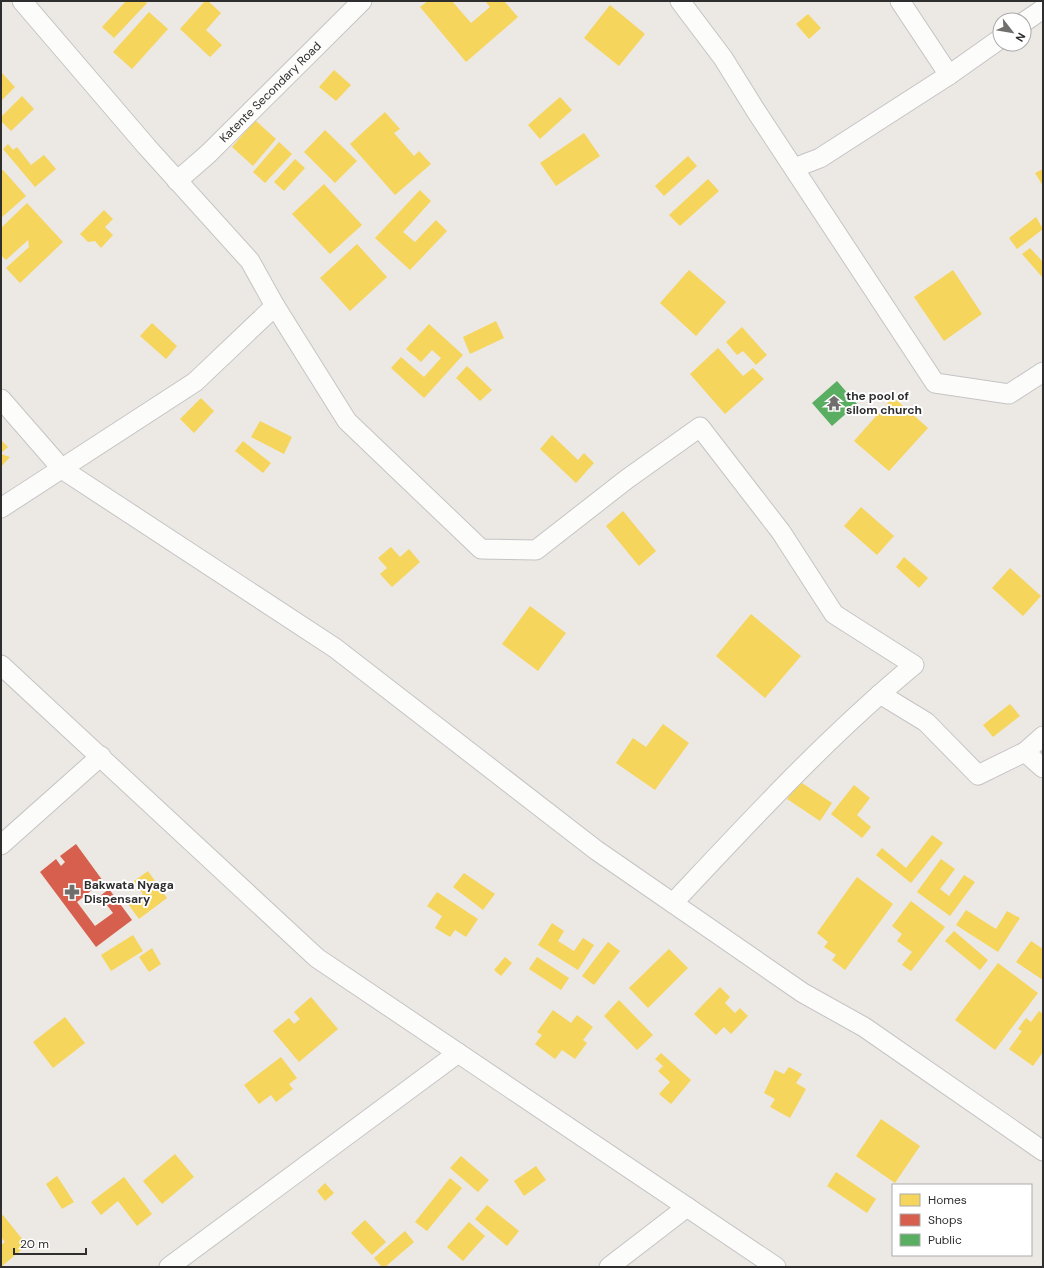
<svg xmlns="http://www.w3.org/2000/svg" width="1044" height="1268" font-family="'DM Sans',sans-serif">
<rect width="100%" height="100%" fill="#ece8e4"/>
<g fill="#f6d55c">
<path d="M126,1H145L147,3L114,38L102,27Z"/>
<path d="M205,1H208L221,13L206,30L222,45L210,57L180,29Z"/>
<path d="M428,1H452L471,23L490,7L485,1H504L518,17L466,62L420,7Z"/>
<path d="M610,5L645,34L619,66L584,38Z"/>
<path d="M149,12L168,29L132,69L113,52Z"/>
<path d="M808,14L821,28L809,39L796,24Z"/>
<path d="M334,70L351,85L336,101L319,87Z"/>
<path d="M2,73L15,87L1,101V75Z"/>
<path d="M22,96L34,109L11,131L1,121V117Z"/>
<path d="M560,97L572,110L540,139L528,125Z"/>
<path d="M385,112L400,129L394,133L414,156L419,151L431,164L395,195L350,144Z"/>
<path d="M255,120L276,139L253,166L232,147Z"/>
<path d="M325,130L357,161L335,183L304,152Z"/>
<path d="M584,133L600,156L556,186L540,163Z"/>
<path d="M279,142L292,154L265,183L253,172Z"/>
<path d="M8,144L13,150L17,147L31,165L44,155L56,169L35,187L3,149Z"/>
<path d="M688,156L697,166L664,196L655,186Z"/>
<path d="M295,159L305,168L284,191L274,182Z"/>
<path d="M1043,169V186L1035,173Z"/>
<path d="M3,170L26,196L1,218V171Z"/>
<path d="M708,179L719,191L680,226L669,215Z"/>
<path d="M324,184L362,225L330,254L292,214Z"/>
<path d="M420,190L431,201L403,232L415,242L436,220L447,231L410,270L375,238Z"/>
<path d="M27,203L63,242L20,283L6,268L29,247L28,240L6,260L1,255V228Z"/>
<path d="M104,210L113,219L105,227L113,235L101,248L95,241L88,242L80,234Z"/>
<path d="M1036,217L1043,229L1017,249L1009,238Z"/>
<path d="M357,244L387,277L350,311L320,278Z"/>
<path d="M1030,248L1043,262V278L1022,254Z"/>
<path d="M689,270L726,302L696,336L660,303Z"/>
<path d="M953,270L982,314L944,341L914,297Z"/>
<path d="M496,321L504,338L470,354L463,337Z"/>
<path d="M152,323L177,346L166,359L140,336Z"/>
<path d="M429,324L463,355L424,398L391,368L401,357L424,377L441,358L432,350L421,362L406,349Z"/>
<path d="M742,327L767,355L756,365L743,351L737,355L726,342Z"/>
<path d="M718,348L743,376L753,368L764,379L725,414L690,374Z"/>
<path d="M467,366L492,390L480,401L456,378Z"/>
<path d="M893,397L928,428L889,471L854,441Z"/>
<path d="M201,398L214,411L194,433L180,419Z"/>
<path d="M260,421L292,437L284,454L251,437Z"/>
<path d="M552,435L578,460L584,453L594,463L576,483L540,449Z"/>
<path d="M1,440L8,447L1,453Z"/>
<path d="M243,441L271,463L263,473L235,451Z"/>
<path d="M1,454L10,457L1,467Z"/>
<path d="M861,507L894,536L877,555L844,526Z"/>
<path d="M623,511L656,551L639,566L606,526Z"/>
<path d="M391,547L400,557L409,549L420,562L392,587L380,574L387,568L378,558Z"/>
<path d="M904,557L928,578L919,588L896,567Z"/>
<path d="M1010,568L1041,596L1023,616L992,588Z"/>
<path d="M530,606L566,633L538,671L502,644Z"/>
<path d="M751,614L801,656L765,698L716,656Z"/>
<path d="M1010,704L1020,716L993,737L983,725Z"/>
<path d="M663,724L689,743L655,790L616,763L633,738L646,747Z"/>
<path d="M799,781L832,803L820,821L787,799Z"/>
<path d="M854,785L870,798L857,815L871,827L862,838L831,814Z"/>
<path d="M932,835L943,843L911,883L876,855L882,848L906,868Z"/>
<path d="M941,859L955,869L940,889L949,896L964,875L975,882L950,916L917,892Z"/>
<path d="M148,871L167,898L139,919L128,904L143,894L134,881Z"/>
<path d="M464,873L495,894L483,910L453,887Z"/>
<path d="M857,877L893,904L845,970L832,960L836,955L824,947L828,942L817,933Z"/>
<path d="M437,892L478,919L466,937L455,930L450,937L435,928L442,916L427,906Z"/>
<path d="M911,901L945,927L911,971L902,965L912,952L897,941L902,934L892,926Z"/>
<path d="M966,910L996,929L1007,911L1020,918L998,952L956,925Z"/>
<path d="M552,923L564,931L558,941L574,951L583,938L594,945L578,970L538,945Z"/>
<path d="M954,931L988,960L980,970L945,941Z"/>
<path d="M133,935L143,951L111,971L101,955Z"/>
<path d="M1031,941L1043,949V980L1016,962Z"/>
<path d="M608,942L620,951L594,985L582,976Z"/>
<path d="M152,948L161,964L149,972L139,957Z"/>
<path d="M669,949L688,968L648,1008L629,988Z"/>
<path d="M505,957L512,963L501,976L494,970Z"/>
<path d="M537,957L569,978L561,990L529,969Z"/>
<path d="M998,963L1038,993L995,1050L955,1020Z"/>
<path d="M720,987L730,997L725,1003L735,1013L740,1008L748,1016L731,1034L724,1027L716,1035L694,1014Z"/>
<path d="M311,997L338,1029L299,1062L273,1031L289,1018L294,1024L300,1019L294,1012Z"/>
<path d="M619,1000L653,1035L637,1050L604,1016Z"/>
<path d="M553,1010L571,1023L577,1015L593,1027L583,1040L587,1043L575,1059L562,1050L555,1059L535,1044L542,1035L537,1032Z"/>
<path d="M1039,1011L1043,1014V1052L1033,1066L1009,1049L1022,1031L1018,1029L1026,1018L1031,1022Z"/>
<path d="M65,1017L85,1043L53,1068L33,1042Z"/>
<path d="M661,1053L691,1080L671,1104L659,1094L670,1082L658,1071L663,1066L655,1059Z"/>
<path d="M281,1057L297,1078L289,1084L293,1089L276,1102L271,1095L259,1104L244,1085Z"/>
<path d="M789,1067L802,1074L796,1083L806,1089L790,1118L770,1107L775,1099L764,1093L775,1070L784,1074Z"/>
<path d="M881,1119L920,1146L895,1183L856,1156Z"/>
<path d="M175,1154L194,1177L162,1204L143,1181Z"/>
<path d="M461,1156L489,1180L478,1192L450,1168Z"/>
<path d="M536,1166L546,1180L524,1196L514,1181Z"/>
<path d="M836,1172L876,1199L867,1213L827,1186Z"/>
<path d="M57,1176L74,1202L62,1209L46,1184Z"/>
<path d="M124,1177L152,1214L137,1226L118,1201L101,1215L91,1202Z"/>
<path d="M450,1178L462,1188L427,1231L415,1222Z"/>
<path d="M325,1183L334,1193L325,1201L317,1191Z"/>
<path d="M487,1205L519,1231L507,1246L475,1219Z"/>
<path d="M3,1215L27,1245L1,1267V1245L5,1242L1,1237V1217Z"/>
<path d="M365,1220L386,1242L372,1255L351,1233Z"/>
<path d="M469,1222L485,1236L463,1261L447,1247Z"/>
<path d="M405,1231L414,1242L385,1267H382L374,1258Z"/>
</g>
<path fill="#d6604d" d="M76,844L103,881L77,902L95,926L113,913L100,896L109,889L132,920L96,947L40,872L56,859L61,866L65,862L60,856Z"/>
<path fill="#5aae61" d="M837,381L857,404L832,426L812,403Z"/>
<g fill="none" stroke-linecap="round" stroke-linejoin="round">
<g stroke="#c5c4c5" stroke-width="21">
<g id="minor">
<path d="M680,1L723,58L756,111L935,383L1009,394L1043,372"/>
<path d="M900,1L949,75"/>
<path d="M1024,22L1043,9"/>
<path d="M794,168L820,158L949,75L1000,39"/>
<path id="s1" d="M177,181L208,154L362,1"/>
<path d="M275,306L347,421L481,549L536,550L627,479L700,427L781,532L834,614L914,665C827,737 750,821 673,903"/>
<path d="M1,399L62,469L335,648L596,850L803,993L864,1027L1043,1151"/>
<path d="M1,508L195,382L275,306L250,261L147,147L22,1"/>
<path d="M1,665L317,958L776,1267"/>
<path d="M880,694L926,722L978,775L1025,752"/>
<path d="M1043,736L1025,752L1043,768"/>
<path d="M1,845L101,756"/>
<path d="M169,1267L458,1053"/>
<path d="M609,1267L687,1207"/>
</g>
</g>
<use href="#minor" stroke="#fcfcfb" stroke-width="19"/>
</g>
<defs>
<g id="temple-bare" transform="scale(1.2)"><path d="M0-6L5-2H3V0L6.5 2.5H4V6H1.5V3h-3V6H-4V2.5H-6.5L-3 0V-2H-5Z" fill="#706f6e" stroke="#fff" stroke-width="2.5" paint-order="stroke"/></g>
<g id="pharmacy-bare" transform="scale(1.2)"><path d="M-2-6h4v4h4v4h-4v4h-4v-4h-4v-4h4Z" fill="#706f6e" stroke="#fff" stroke-width="2.5" paint-order="stroke"/></g>
</defs>
<g fill-rule="evenodd">
<use href="#temple-bare" x="834" y="403"/>
<use href="#pharmacy-bare" x="72" y="892"/>
</g>
<g text-anchor="middle" stroke-width="4" stroke-linejoin="round" paint-order="stroke">
<g font-size="12" fill="#2e2e2e" stroke="#fff">
<text dy="4" stroke="none"><textPath href="#s1" startOffset="129">Katente Secondary Road</textPath></text>
</g>
<g font-size="12" font-weight="bold" fill="#2e2e2e" stroke="#fff" text-anchor="start">
<text x="846" y="400">the pool of<tspan x="846" dy="14">silom church</tspan></text>
<text x="84" y="889">Bakwata Nyaga<tspan x="84" dy="14">Dispensary</tspan></text>
</g>
</g>
<rect width="1044" height="1268" fill="none" stroke="#2e2e2e" stroke-width="4"/>
<rect x="892" y="1184" width="140" height="72" fill="#ffffff" stroke="#ababab"/>
<rect x="900" y="1194" width="20" height="12" fill="#f6d55c" stroke="#ababab"/>
<text x="928" y="1204" font-size="12" fill="#2e2e2e">Homes</text>
<rect x="900" y="1214" width="20" height="12" fill="#d6604d" stroke="#ababab"/>
<text x="928" y="1224" font-size="12" fill="#2e2e2e">Shops</text>
<rect x="900" y="1234" width="20" height="12" fill="#5aae61" stroke="#ababab"/>
<text x="928" y="1244" font-size="12" fill="#2e2e2e">Public</text>
<g transform="translate(1012 32) rotate(121)"><circle r="19" fill="#ffffff" stroke="#ababab"/>
<path d="M0-3L7 15L0 10L-7 15Z" fill="#706f6e"/>
<text y="-6" font-size="11" font-weight="bold" text-anchor="middle" fill="#2e2e2e">N</text>
</g>
<path d="M14 1248v6h72v-6" fill="none" stroke="#2e2e2e" stroke-width="2"/>
<text x="20" y="1248" font-size="12" fill="#2e2e2e" stroke="#ffffff" stroke-width="3" paint-order="stroke">20 m</text>
</svg>
